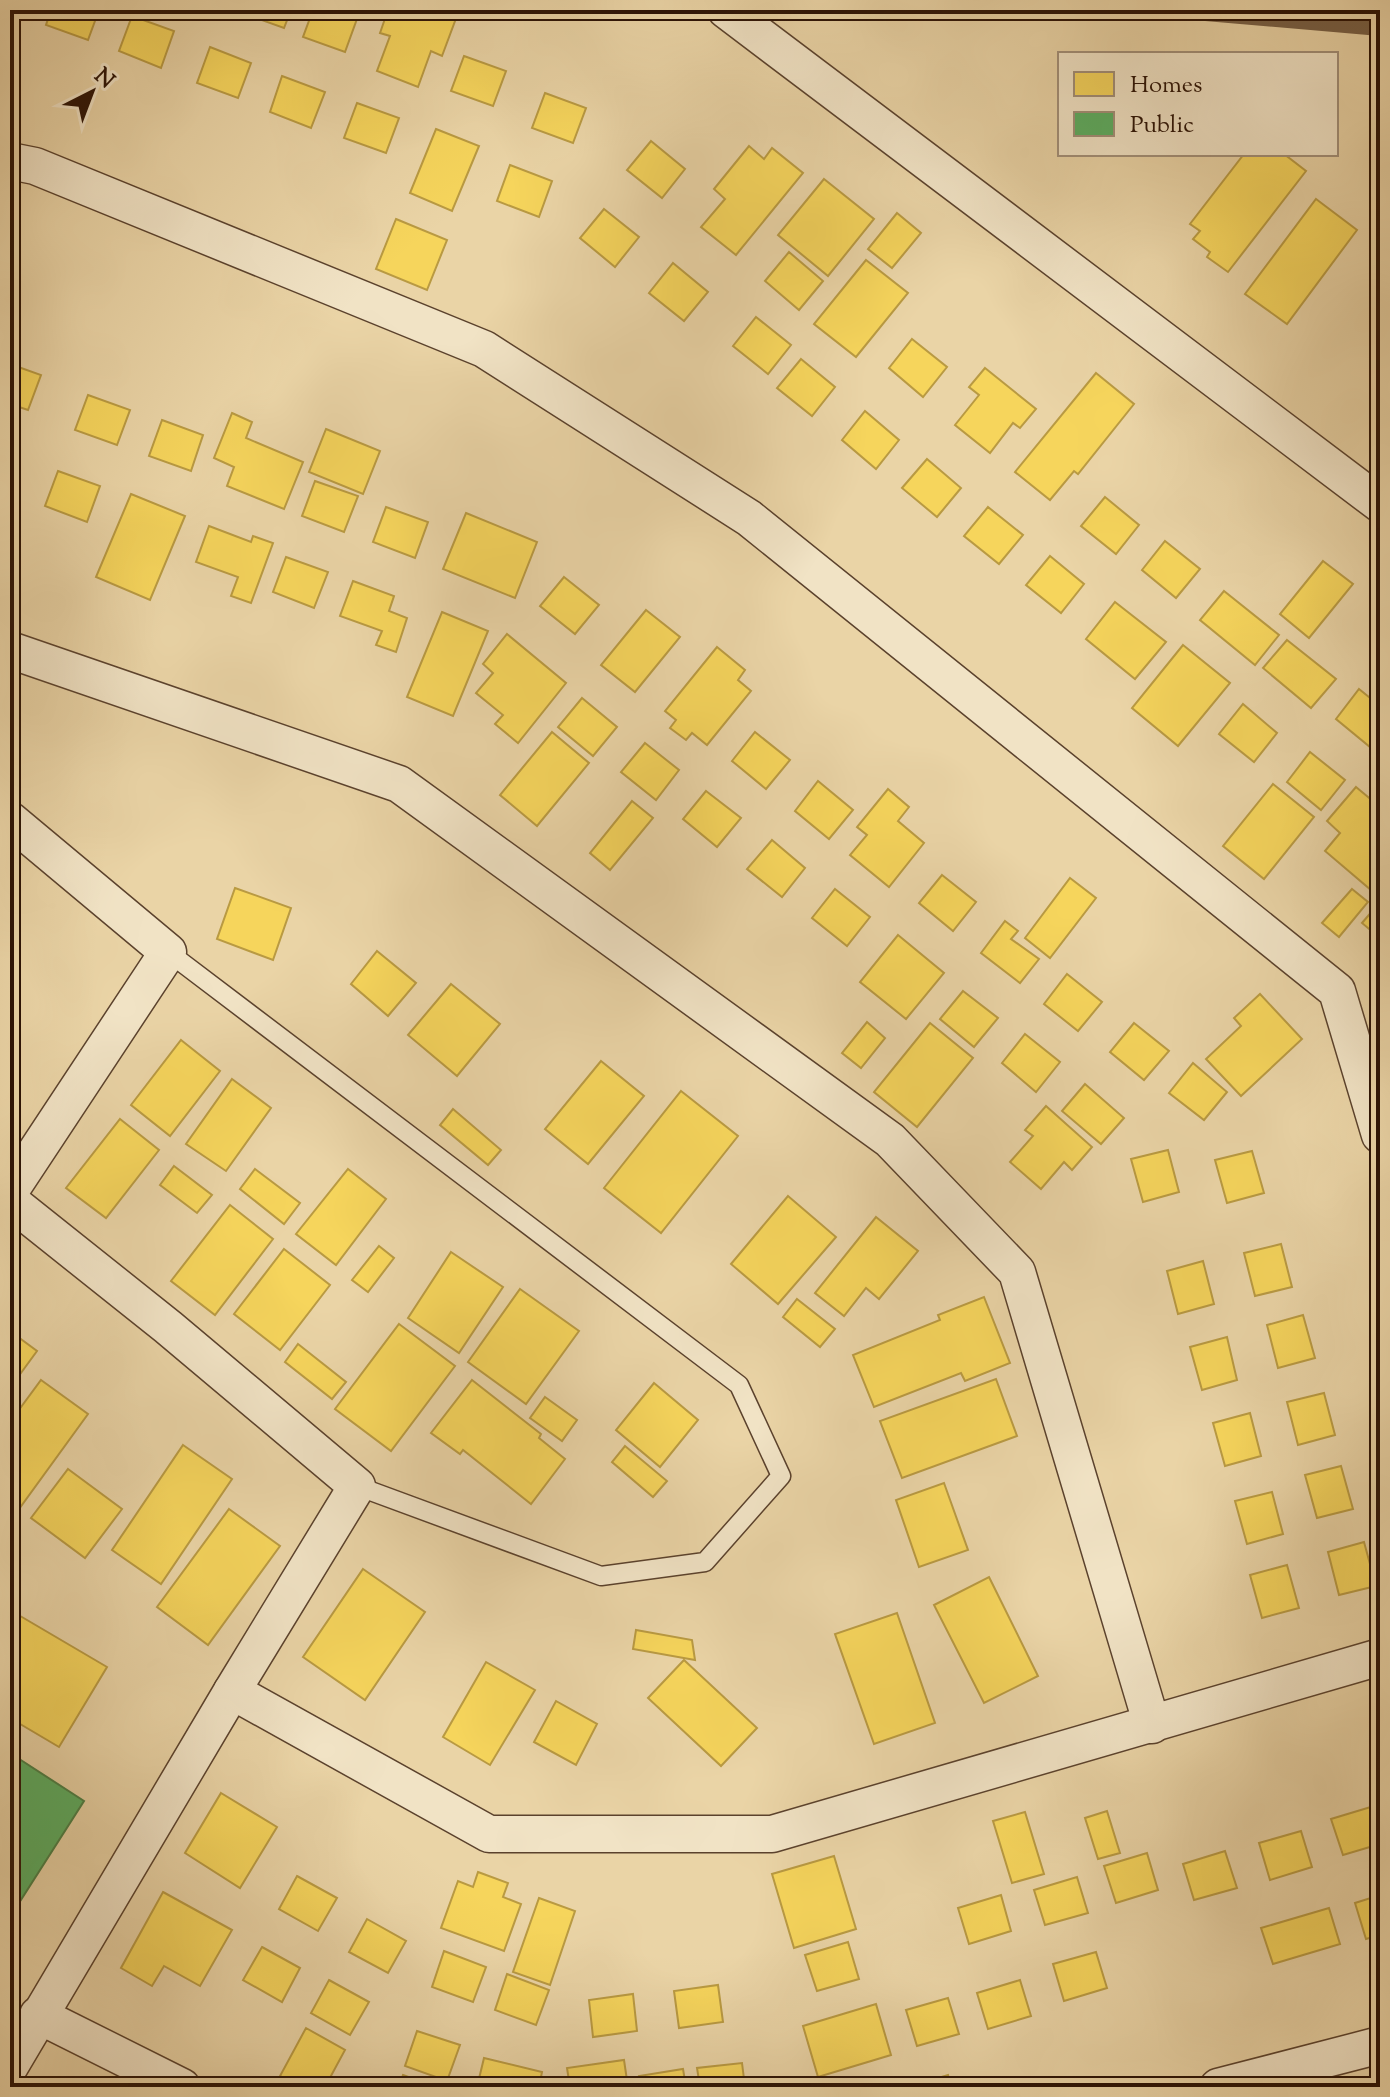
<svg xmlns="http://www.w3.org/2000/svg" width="1390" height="2097" font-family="'Sorts Mill Goudy',serif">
<rect width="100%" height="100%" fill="#ead4a6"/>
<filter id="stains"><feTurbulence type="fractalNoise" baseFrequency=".0025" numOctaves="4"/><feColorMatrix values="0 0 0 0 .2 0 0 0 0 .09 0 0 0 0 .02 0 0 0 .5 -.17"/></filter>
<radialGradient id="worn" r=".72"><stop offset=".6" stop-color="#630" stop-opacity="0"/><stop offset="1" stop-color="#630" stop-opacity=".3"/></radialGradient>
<g fill="#f6d55c" stroke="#b99a42" stroke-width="2">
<path d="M51,10H99L88,40L46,25Z"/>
<path d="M234,10H291L284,28Z"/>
<path d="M313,10H340L358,16L345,52L303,37Z"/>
<path d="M388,10H450L458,13L442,56L431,51L418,87L377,71L390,36L380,33Z"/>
<path d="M132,16L174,31L161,68L119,51Z"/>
<path d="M210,47L251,63L238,98L197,83Z"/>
<path d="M464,56L506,71L493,106L451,91Z"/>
<path d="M282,76L325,92L311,128L270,112Z"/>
<path d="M545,93L586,108L573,143L532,128Z"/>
<path d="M357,103L399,118L386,153L344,138Z"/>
<path d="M436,129L479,146L452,211L410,193Z"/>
<path d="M651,141L685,169L662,198L627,170Z"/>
<path d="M749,146L764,159L772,148L803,173L736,255L701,227L725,199L714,189Z"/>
<path d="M1244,154H1284L1306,171L1228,272L1207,257L1210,252L1193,239L1200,231L1190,224Z"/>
<path d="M510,165L552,181L539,217L497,201Z"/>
<path d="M824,179L874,219L828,276L778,235Z"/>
<path d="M1316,199L1357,230L1287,324L1245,294Z"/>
<path d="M604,209L639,237L615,267L580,238Z"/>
<path d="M897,213L921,233L892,268L868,249Z"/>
<path d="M396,219L447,240L427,290L376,269Z"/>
<path d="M789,252L823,281L799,310L765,281Z"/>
<path d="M866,260L908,293L856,357L814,324Z"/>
<path d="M673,263L708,292L684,321L649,293Z"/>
<path d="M756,317L791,345L768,374L733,346Z"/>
<path d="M912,339L947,367L923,397L889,368Z"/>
<path d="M801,359L835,387L812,416L777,388Z"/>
<path d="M10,364L41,375L28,410L10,404Z"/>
<path d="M985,368L1036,409L1020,428L1013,423L990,453L955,425L979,395L969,387Z"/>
<path d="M1096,373L1134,404L1078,474L1074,471L1050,500L1015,472Z"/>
<path d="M88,395L130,410L117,445L75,430Z"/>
<path d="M865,411L899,440L876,469L842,440Z"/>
<path d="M232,413L252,422L246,438L303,462L284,509L227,486L234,467L214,458Z"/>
<path d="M162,420L203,435L191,471L149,456Z"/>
<path d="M326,429L380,451L363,494L309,472Z"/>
<path d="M927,459L961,488L937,517L902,488Z"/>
<path d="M58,471L100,486L87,522L45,506Z"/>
<path d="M315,481L358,496L344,532L302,516Z"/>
<path d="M131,494L185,516L150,600L96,577Z"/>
<path d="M1105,497L1139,525L1116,554L1081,526Z"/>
<path d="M386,507L428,522L415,558L373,542Z"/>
<path d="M988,507L1023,535L999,564L964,536Z"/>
<path d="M466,513L537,542L515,598L443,569Z"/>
<path d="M209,526L251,542L253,536L273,543L251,603L231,596L238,577L196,562Z"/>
<path d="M1165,541L1200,569L1176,598L1142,570Z"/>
<path d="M1050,556L1084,584L1061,613L1026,585Z"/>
<path d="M286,557L328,572L314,608L273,592Z"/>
<path d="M1323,561L1353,584L1309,638L1280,614Z"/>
<path d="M564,577L599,605L575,634L540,606Z"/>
<path d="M353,581L394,596L389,611L407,618L396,652L376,645L382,631L340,616Z"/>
<path d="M1224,591L1279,635L1255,665L1200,620Z"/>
<path d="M1115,602L1166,642L1135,679L1086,639Z"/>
<path d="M646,610L680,637L635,692L601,665Z"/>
<path d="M442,612L488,631L453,716L407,697Z"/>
<path d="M507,634L566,683L518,743L495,724L503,715L476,693L493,673L483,664Z"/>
<path d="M1287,640L1336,679L1311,708L1263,668Z"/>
<path d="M1183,645L1230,683L1178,746L1132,708Z"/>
<path d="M717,647L745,670L738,680L751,691L707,745L692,733L686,740L670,728L676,720L665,711Z"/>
<path d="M1359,689L1380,706V735L1370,747L1336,719Z"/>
<path d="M582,698L617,727L593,756L558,727Z"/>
<path d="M1243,704L1277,733L1254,762L1219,734Z"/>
<path d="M552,732L589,763L537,826L500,795Z"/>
<path d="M755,732L790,760L766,789L732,761Z"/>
<path d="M645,743L679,770L656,800L621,772Z"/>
<path d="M1310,752L1345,780L1321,810L1287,782Z"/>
<path d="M818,781L853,810L829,839L795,811Z"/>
<path d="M1273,784L1314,817L1264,879L1223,846Z"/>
<path d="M1356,787L1380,807V880L1371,890L1325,851L1340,833L1327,821Z"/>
<path d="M888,789L909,807L898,821L924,843L889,887L850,855L867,835L857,827Z"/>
<path d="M706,791L741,818L717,847L683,819Z"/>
<path d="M632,801L653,818L610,870L590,853Z"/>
<path d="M772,840L805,868L782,897L747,869Z"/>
<path d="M942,875L976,902L953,931L919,903Z"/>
<path d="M1070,878L1096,898L1050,958L1025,938Z"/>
<path d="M235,888L291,908L273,960L217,939Z"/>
<path d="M835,889L870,917L847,946L812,918Z"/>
<path d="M1352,889L1368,902L1339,937L1322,923Z"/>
<path d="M1380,902V938L1362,923Z"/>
<path d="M1005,921L1018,931L1011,939L1039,959L1020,983L981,953Z"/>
<path d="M898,935L944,973L906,1019L860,982Z"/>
<path d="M377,951L416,983L388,1016L351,984Z"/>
<path d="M1067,974L1102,1002L1078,1031L1044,1004Z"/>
<path d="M451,984L500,1024L457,1076L408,1035Z"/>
<path d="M963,991L998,1018L974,1047L940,1019Z"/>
<path d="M1260,994L1302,1039L1241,1096L1206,1059L1241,1026L1234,1018Z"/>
<path d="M867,1022L885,1038L861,1068L842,1053Z"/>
<path d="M930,1023L973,1058L917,1127L874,1092Z"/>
<path d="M1134,1023L1169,1051L1144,1080L1110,1052Z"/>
<path d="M1025,1034L1060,1062L1036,1092L1002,1063Z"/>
<path d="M181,1040L220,1071L170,1136L131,1105Z"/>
<path d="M601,1061L644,1096L588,1164L545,1129Z"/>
<path d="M1193,1063L1227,1092L1204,1120L1169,1093Z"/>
<path d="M232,1079L271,1108L226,1171L186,1144Z"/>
<path d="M1085,1084L1124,1118L1101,1144L1062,1111Z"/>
<path d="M681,1091L738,1136L661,1233L604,1188Z"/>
<path d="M1046,1106L1092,1147L1072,1170L1064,1162L1041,1189L1010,1162L1033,1136L1025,1130Z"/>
<path d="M453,1109L501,1150L488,1165L440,1125Z"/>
<path d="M120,1119L159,1150L106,1218L66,1188Z"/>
<path d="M1168,1150L1179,1192L1143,1202L1131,1159Z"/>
<path d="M1252,1151L1264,1193L1227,1203L1215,1160Z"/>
<path d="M174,1166L212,1195L197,1213L160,1185Z"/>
<path d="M255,1169L300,1203L284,1224L240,1189Z"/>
<path d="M348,1169L386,1199L336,1265L296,1234Z"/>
<path d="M788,1196L836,1237L778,1304L731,1264Z"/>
<path d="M230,1205L273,1239L215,1315L171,1281Z"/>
<path d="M876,1217L918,1251L879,1299L866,1288L844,1316L815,1293Z"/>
<path d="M1281,1244L1292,1287L1255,1296L1244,1253Z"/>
<path d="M379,1246L394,1258L368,1292L352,1280Z"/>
<path d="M284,1249L330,1285L280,1350L234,1314Z"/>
<path d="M451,1252L503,1287L459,1353L408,1318Z"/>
<path d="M1203,1261L1214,1304L1178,1314L1167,1271Z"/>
<path d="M520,1289L579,1331L526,1404L468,1362Z"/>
<path d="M984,1297L1010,1363L965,1381L961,1373L874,1407L853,1355L940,1320L938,1315Z"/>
<path d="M797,1299L835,1329L820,1347L783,1317Z"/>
<path d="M1303,1315L1315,1358L1278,1368L1267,1325Z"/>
<path d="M399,1324L455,1366L391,1451L335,1409Z"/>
<path d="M10,1331L37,1351L10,1388Z"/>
<path d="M1227,1337L1237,1380L1202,1390L1190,1347Z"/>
<path d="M298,1344L346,1382L332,1399L285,1362Z"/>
<path d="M996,1379L1017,1436L902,1478L880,1421Z"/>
<path d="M41,1380L88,1414L19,1509L10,1502V1422Z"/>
<path d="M472,1380L541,1434L539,1438L565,1459L531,1504L463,1450L460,1454L431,1433Z"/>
<path d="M654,1383L698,1420L660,1467L616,1430Z"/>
<path d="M1324,1393L1335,1435L1298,1445L1287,1402Z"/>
<path d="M545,1397L577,1420L562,1441L530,1418Z"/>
<path d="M1250,1413L1261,1456L1225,1466L1213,1423Z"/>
<path d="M183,1445L232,1479L161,1584L112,1550Z"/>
<path d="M625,1446L667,1481L653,1497L612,1462Z"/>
<path d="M1341,1466L1353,1509L1317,1518L1305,1475Z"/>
<path d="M68,1469L122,1509L85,1558L31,1518Z"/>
<path d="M944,1483L968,1550L919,1567L896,1500Z"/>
<path d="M1272,1492L1283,1534L1247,1544L1235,1501Z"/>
<path d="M229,1509L280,1546L208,1645L157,1607Z"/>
<path d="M1364,1542L1376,1586L1339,1595L1328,1552Z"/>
<path d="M1287,1565L1299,1608L1262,1618L1250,1575Z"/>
<path d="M363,1569L425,1612L365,1700L303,1657Z"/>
<path d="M989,1577L1038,1676L984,1703L934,1605Z"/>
<path d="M10,1610L107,1667L59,1747L10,1718Z"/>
<path d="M897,1613L935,1723L874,1744L835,1634Z"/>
<path d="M636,1630L692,1640L695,1660L633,1649Z"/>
<path d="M684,1660L757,1728L721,1766L648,1698Z"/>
<path d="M486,1662L535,1690L490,1765L443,1737Z"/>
<path d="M556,1701L597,1724L576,1765L534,1742Z"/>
<path d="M221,1793L277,1827L240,1888L185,1853Z"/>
<path d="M1374,1806L1380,1827V1844L1343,1855L1331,1819Z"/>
<path d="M1107,1811L1120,1853L1098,1859L1085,1818Z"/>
<path d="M1025,1812L1044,1874L1012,1883L993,1821Z"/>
<path d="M1301,1831L1312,1867L1270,1880L1259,1843Z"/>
<path d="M1225,1851L1237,1888L1194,1900L1183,1864Z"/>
<path d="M1147,1853L1158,1890L1116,1903L1104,1866Z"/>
<path d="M834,1856L856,1929L794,1948L772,1874Z"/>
<path d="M478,1872L508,1883L503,1897L521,1904L504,1951L441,1928L458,1881L473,1887Z"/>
<path d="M297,1876L337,1898L318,1931L279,1909Z"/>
<path d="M1077,1877L1088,1913L1045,1925L1034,1890Z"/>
<path d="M163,1892L232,1930L200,1986L164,1966L152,1986L121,1968Z"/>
<path d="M1001,1895L1011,1931L969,1944L958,1908Z"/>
<path d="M1380,1895V1935L1366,1939L1355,1903Z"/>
<path d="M539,1898L575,1911L550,1985L513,1972Z"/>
<path d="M1329,1908L1340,1944L1273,1964L1261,1928Z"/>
<path d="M367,1919L406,1941L388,1973L349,1952Z"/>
<path d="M848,1942L859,1979L817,1991L805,1955Z"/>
<path d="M262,1947L300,1968L282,2002L243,1980Z"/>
<path d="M444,1951L486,1967L473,2002L432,1987Z"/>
<path d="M1096,1952L1107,1988L1064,2001L1053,1964Z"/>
<path d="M507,1974L549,1990L536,2025L495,2010Z"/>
<path d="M329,1980L369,2002L350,2035L311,2013Z"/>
<path d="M1020,1980L1031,2016L988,2029L977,1993Z"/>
<path d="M718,1985L723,2022L679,2028L674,1991Z"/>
<path d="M633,1994L637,2031L593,2037L589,2000Z"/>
<path d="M948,1998L959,2034L917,2046L906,2010Z"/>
<path d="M876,2004L891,2055L818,2077L803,2026Z"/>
<path d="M306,2028L345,2050L325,2087H300L280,2076Z"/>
<path d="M417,2031L460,2045L447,2081L405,2066Z"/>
<path d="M484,2058L542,2072L539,2087H477Z"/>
<path d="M624,2060L628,2087H570L567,2068Z"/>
<path d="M742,2063L745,2087H700L697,2068Z"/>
<path d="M683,2069L686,2087H641L639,2076Z"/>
<path d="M403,2075L436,2087H399Z"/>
<path d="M948,2075L951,2087H909Z"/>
</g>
<path fill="#5aae61" stroke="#4c7f45" stroke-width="2" d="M10,1753L84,1801L10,1917Z"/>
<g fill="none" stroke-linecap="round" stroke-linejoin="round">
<path stroke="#775f45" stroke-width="14" d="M1159,10L1380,29"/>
<g stroke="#5b422d" stroke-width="21">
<path id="service" d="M168,952L739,1385L781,1476L705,1562L601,1576L357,1486"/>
</g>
<g stroke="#5b422d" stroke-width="39">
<g id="minor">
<path d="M726,10L1380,504"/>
<path d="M10,161L35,166L484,349L749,518L1337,991L1380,1135"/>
<path d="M10,650L399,784L890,1140L1017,1272L1152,1725"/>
<path d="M10,820L168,952L10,1191"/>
<path d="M10,1201L168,1327L357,1486L232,1691L10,2066"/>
<path d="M232,1691L489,1834H772L1380,1657"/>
<path d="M38,2015L182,2087"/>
<path d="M1218,2087L1380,2045"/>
</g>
</g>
<use href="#service" stroke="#f1e3c5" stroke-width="18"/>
<use href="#minor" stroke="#f1e3c5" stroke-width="36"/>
</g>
<rect width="1390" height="2097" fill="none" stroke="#ead4a6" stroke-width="40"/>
<rect x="12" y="12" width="1366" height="2073" fill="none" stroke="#2b1205" stroke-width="4"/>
<rect x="20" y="20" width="1350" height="2057" fill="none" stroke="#2b1205" stroke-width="2"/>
<rect x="1058" y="52" width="280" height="104" fill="#f1e3c5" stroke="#a28f78" stroke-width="2"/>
<rect x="1074" y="72" width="40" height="24" fill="#f6d55c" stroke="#a28f78" stroke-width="2"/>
<text x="1130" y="92" font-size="24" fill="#2b1205">Homes</text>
<rect x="1074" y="112" width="40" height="24" fill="#5aae61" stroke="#a28f78" stroke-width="2"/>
<text x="1130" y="132" font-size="24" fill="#2b1205">Public</text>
<g transform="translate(92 92) rotate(42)" stroke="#f1e3c5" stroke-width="6" paint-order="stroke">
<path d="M0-6L14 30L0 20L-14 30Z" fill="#2b1205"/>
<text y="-12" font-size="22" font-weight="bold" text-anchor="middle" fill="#2b1205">N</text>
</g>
<rect width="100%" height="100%" filter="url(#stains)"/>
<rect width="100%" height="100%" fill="url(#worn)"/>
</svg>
